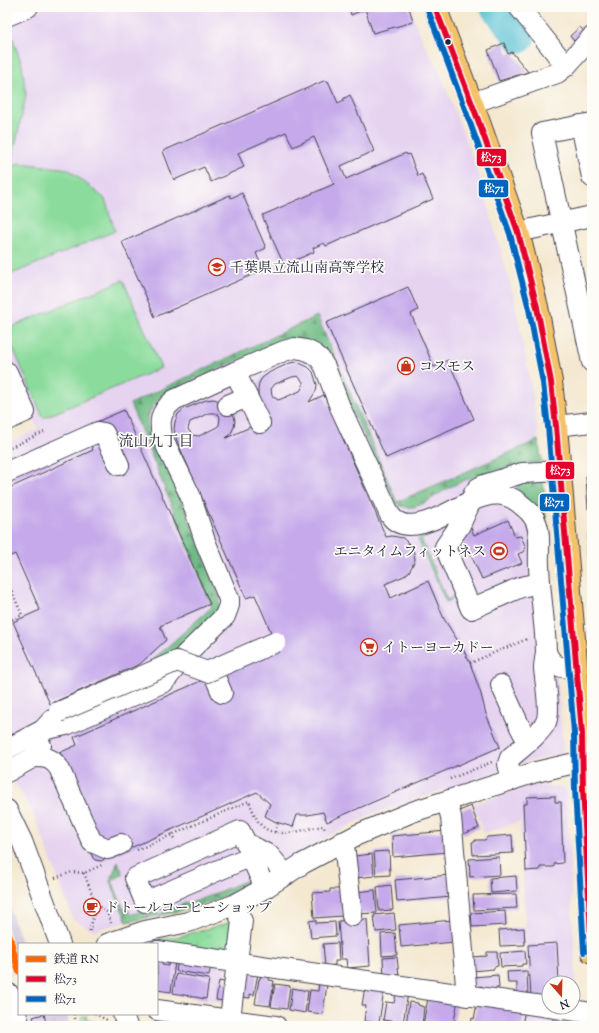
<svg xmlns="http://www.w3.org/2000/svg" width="599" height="1033" font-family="'Sorts Mill Goudy','Noto Serif JP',serif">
<defs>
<pattern id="forest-firs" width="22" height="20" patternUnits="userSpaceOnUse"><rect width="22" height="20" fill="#70bc84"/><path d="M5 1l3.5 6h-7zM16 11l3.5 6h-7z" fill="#5c986d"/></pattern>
<pattern id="park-tufts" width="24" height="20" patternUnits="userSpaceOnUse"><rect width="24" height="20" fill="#8bdc9c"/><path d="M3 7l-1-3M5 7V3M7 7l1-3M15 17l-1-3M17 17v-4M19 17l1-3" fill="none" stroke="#78bc87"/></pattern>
</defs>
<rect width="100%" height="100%" fill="#fdfcf7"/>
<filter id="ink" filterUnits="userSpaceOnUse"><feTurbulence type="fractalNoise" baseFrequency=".025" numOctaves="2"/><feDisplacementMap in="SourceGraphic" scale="8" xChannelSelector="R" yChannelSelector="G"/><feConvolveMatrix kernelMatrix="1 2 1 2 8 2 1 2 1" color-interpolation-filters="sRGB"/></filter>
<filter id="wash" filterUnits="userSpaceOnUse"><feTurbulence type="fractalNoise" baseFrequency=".012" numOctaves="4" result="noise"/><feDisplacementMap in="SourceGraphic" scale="16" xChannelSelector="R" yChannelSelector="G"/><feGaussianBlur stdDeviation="0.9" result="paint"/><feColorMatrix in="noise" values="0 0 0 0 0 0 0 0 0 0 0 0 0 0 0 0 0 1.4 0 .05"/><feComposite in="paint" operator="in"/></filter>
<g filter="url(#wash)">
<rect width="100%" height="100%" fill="#f4e8d0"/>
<g fill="#e6d3f0">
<path d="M47,7H410L423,42L438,67L474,162L482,185L514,297L532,391L542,462L563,753L527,762L372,814L329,836L252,882L232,893L214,901L168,914L106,927L95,931L73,919L41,833L32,811L22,794L7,773V443L38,429L7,359V24Z"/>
<path d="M533,785L566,788L577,1006H573V983H549L529,999L520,821L484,833L473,804Z"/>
<path d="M157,956L226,965L227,1003L157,992Z"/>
<path d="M526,1009L578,1016L579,1026H524Z"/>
</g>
<g fill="#c8c0d8">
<path d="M7,901L22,944H19V971L12,975L7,957Z"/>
<path d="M22,1014H67L69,1026H25Z"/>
</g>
<g fill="url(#forest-firs)" stroke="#496f60">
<path d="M317,316L397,502L538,440L542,462C511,467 480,472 452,486C440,492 429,502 417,506C409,509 403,507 396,504L324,350C311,339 299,337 282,341L168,391C157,399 148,410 147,424C146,439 159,452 166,465C175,479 181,497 187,513C198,541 209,570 220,598L218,611L168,658L146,666L212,607L147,444L130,404Z"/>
<path d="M543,479L547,532L517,488L518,482Z"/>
<path d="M118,862L123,874L112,881L124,910L128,909L131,915L143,910L145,916L157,911L159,915L187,902L189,904L255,877L256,880C242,887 229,895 214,901C186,911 156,916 127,922L110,881Z"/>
</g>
<path fill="url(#park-tufts)" stroke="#567f6c" d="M231,922L236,927L232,953L160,948V939L181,936Z"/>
<g fill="#8bdc9c" stroke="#567f6c">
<path d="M10,31L22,65L26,95L13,156L7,165V33Z"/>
<path d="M20,163L68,169L105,199L115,231L7,276V169Z"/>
<path d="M123,280L161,368L43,418L7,334V329Z"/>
<path d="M453,519L450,526L421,539L447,600L459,595V596L446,602L418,539L437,527Z"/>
<path d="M82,1016H87L86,1019L99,1024L100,1021L102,1022L104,1026H83L81,1018Z"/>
</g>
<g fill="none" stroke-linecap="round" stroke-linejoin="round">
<path stroke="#55bfd2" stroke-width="30" d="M495,7L520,38"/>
</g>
<g id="blocks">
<g fill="#c5a9ea" fill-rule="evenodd">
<path d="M349,7H409L413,22L373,33L365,9L351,15Z"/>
<path d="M580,27L584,31L574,41L570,36Z"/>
<path d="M504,43L508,54L512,52L528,72L499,81L488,50Z"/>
<path d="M326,80L327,82L328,81L338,103L344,100L343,99L350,95L374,151L341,166L346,179L406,153L407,155L409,154L418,176L422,174L433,199L326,246L324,243L313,248L314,252L284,265L263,218V215L334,184L314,137L293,147L286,132L238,153L244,167L211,182L204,167L174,180L163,151Z"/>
<path d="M242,193L266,248L256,253L263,270L155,317L122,242L230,195L231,198Z"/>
<path d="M408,287L418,310L411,314L434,367L448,360L474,419L386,458L326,323Z"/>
<path d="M297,362L308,367L313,372L317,385L316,391L309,402L324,395L386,537L392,536L403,538L411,546L414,553L415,560L409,572L404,576L385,584L391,598L428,581L444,619L463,649L470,663L481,694L486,714L500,747L327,822L323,812L308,815H297L293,827L276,822L265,816L270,804L257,792L101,861L95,860L93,858L55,770L64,766L59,753L77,745L74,737L203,680L268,639L271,632L255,595L246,598L177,441L174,429L175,422L178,414L184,409L206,400L213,399L225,402L233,413L235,420L234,427L231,433L226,438L268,419L258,398V390L259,383L262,378L270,372L290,363ZM298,376L303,382V386L300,391L281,399L278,400L272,396L271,389L275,384L292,377ZM209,413H215L219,415L220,418L219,425L217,427L199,436L192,435L188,429L190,422Z"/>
<path d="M124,410L210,604L160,626L166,640L140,664L50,704L13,622L40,610L15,554L11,556L7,546V489L93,450L91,445L7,482V461Z"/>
<path d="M592,475V509H588L586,476Z"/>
<path d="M508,520L515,537L521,536L526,548H524L525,551L518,554L522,563L482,579L465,542L458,545L469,523L474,535Z"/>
<path d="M588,535H592V566H590Z"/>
<path d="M555,796V802H561L563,863L554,864V867H540V870L526,871L523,804H527V797Z"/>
<path d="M471,806L479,828L463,834L457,817V812Z"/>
<path d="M446,831L448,852L393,857L392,836Z"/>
<path d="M512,835L513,853L473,855L472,842H475V840H485L487,837Z"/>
<path d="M389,851L390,875L376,876L374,852Z"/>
<path d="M372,854L374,876L356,878L354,856Z"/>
<path d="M499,857L500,875L470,877L469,859Z"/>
<path d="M450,875L451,897L397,902L395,880Z"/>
<path d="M516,876L517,891L491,893L490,878Z"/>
<path d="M391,885L393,910L379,911L377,887Z"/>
<path d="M330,889H340L343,916L314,918L312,893L330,892Z"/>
<path d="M375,890L377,913L357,914L355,892Z"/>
<path d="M516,894L517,908L474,910L473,895Z"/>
<path d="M505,911L506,925L472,927L471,913Z"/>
<path d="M394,913L396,930L376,932L374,915Z"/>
<path d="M367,919L370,966L347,968L346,959H341L338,921Z"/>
<path d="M316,920V923L335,922L336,936L311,938L309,921Z"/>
<path d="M453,920L455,942L401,947L399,925Z"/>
<path d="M524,928L525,945L500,946L499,930Z"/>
<path d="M395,933L397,955L382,956L381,934Z"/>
<path d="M338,943L339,961H335V965L325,966L323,944Z"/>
<path d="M557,943L559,983H549V997L531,998L528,945Z"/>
<path d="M525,951L526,964H522V966L501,967L500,953Z"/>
<path d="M487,952H497L498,966L494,967V969L472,971L471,957L487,956Z"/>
<path d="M397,957L399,976L384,977L383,958Z"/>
<path d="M157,959L163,960L162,965L168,966L169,961L175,962L171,992L157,990Z"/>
<path d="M178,960L211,965L209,976L176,971Z"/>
<path d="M527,971L528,996L517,994V983H508L507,972Z"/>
<path d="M250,972L258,973L254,995L250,994V998L240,997L243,973L250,975Z"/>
<path d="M176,974L209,979L206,999L173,993Z"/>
<path d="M261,975L270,976L269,980L274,981L270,1006L255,1004L259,979H260Z"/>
<path d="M498,975L499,988H495V990L482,991V986L473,987V977Z"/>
<path d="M219,981L229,983L226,1001L216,1000Z"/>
<path d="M319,983L327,984L323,1014L307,1012L310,990L318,991Z"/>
<path d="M275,984L290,986L287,1009L271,1007Z"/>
<path d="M365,987L384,990L379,1023L364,1021L366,1006L362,1005Z"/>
<path d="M292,988L308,991L305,1013L289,1010Z"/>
<path d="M408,993L403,1023L383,1020L386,1002L394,1003L396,994Z"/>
<path d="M428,998L458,1000L453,1026L423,1025Z"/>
<path d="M409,1002L418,1003V1005L424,1007L422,1026H406Z"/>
<path d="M477,1004L525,1009L522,1026H471L472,1018L474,1019Z"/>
<path d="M44,1014L46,1023L55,1021L57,1026H36L33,1017Z"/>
<path d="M552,1020L577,1024V1026H550V1024H552Z"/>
</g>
</g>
</g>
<g filter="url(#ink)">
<use href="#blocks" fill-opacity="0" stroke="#424051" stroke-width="1"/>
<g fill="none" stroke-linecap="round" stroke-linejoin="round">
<g stroke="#424051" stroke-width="22">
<g id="minor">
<path d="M519,7L566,66"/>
<path d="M7,16L28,7"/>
<path d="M472,103L557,73L566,66L592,37"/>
<path d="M592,123L542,133L592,362"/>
<path d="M581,125L592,177"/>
<path d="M518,232L592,216"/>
<path d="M7,372L25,412L7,420"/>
<path d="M235,372L260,423"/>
<path d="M228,405L247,397"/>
<path d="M556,426L592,422"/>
<path d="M7,472L98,432L104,433L119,465"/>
<path d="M471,501L460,525L445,547L471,609L521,587L540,583"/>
<path d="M546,652C554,669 559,667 577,668"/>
<path d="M212,670L222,693"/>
<path d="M501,685L520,727L528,742"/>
<path d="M43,730L66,725L164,682L186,654L225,616L229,605V599L205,541L190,495L162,437C159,420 160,412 174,400L235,372L284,351L295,348L306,350L314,354L320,359L325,367L340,407L390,515C407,540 450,511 471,501"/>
<path d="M7,749L43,730L52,720"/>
<path d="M34,757C46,757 52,758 59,768L92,842L108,849L121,844"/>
<path d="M7,772L34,757L39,748L41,745"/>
<path d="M512,780L508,764L510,758C519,750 541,733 546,722C551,710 545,682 544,668C544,662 546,656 546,650C545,622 540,594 539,566C538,551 542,531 534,518C531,513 528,510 524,507C507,491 492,492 471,501L474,493L478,488L484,485L522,473L560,471"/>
<path d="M447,801L451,817L467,996"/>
<path d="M7,810L22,841L60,944"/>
<path d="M342,842L345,852L352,916"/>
<path d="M265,888L252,859L249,857L145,902L135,878L240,831L246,843L269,855L286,875"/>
<path d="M107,944L145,931L188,922L234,905L265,888L302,864L357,835L412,812L536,772L592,759"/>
<path d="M157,951L549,1007"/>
<path d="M9,994L20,1026"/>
<path d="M549,1007L592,1013"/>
<path d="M157,1010L276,1026"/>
<path d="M123,1014L127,1026"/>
<path d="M230,1019L242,921L234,905"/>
</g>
</g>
<g stroke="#424051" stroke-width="24">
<path id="major" d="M435,7L477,117L518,232L537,307L551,382L556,426L582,733L583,789L592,952"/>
</g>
<g stroke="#424051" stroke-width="2.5" stroke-dasharray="1 3" stroke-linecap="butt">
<path d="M7,449L44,432"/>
<path d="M7,580L22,615L7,622"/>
<path d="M470,663L527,639"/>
<path d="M450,779L492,762"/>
<path d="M170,830L175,841"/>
<path d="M275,832L278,823"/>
<path d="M137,850L249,801C252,809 255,817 260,824C275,841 304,829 323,826L326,831"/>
<path d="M84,873L96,905L89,934"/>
<path d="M55,878L72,872L84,873L102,865"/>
<path d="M96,905L107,912L111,923"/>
<path d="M7,967L10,977"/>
<path d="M74,1014L77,1026"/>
<path d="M95,1014L107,1020"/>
</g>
<use href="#minor" stroke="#fff" stroke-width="20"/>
<use href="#major" stroke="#f3c26a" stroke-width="22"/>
<g stroke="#424051" stroke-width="22" stroke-linecap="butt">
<path id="minor-bridge" d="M59,712L177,661L207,672L276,642"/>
</g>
<use href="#minor-bridge" stroke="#fff" stroke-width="20"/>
<g stroke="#fdfcf7" stroke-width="9">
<path id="bus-1" d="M435,7L477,117L518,232L537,307L551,382L556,426L582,733L583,789L592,952"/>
</g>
<g stroke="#fdfcf7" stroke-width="9">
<path id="bus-2" d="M428,10L469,120L510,234L529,309L543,383L548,427L574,733L575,789L584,952"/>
</g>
<use href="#bus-1" stroke="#e4002b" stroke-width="6"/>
<use href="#bus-2" stroke="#0065bd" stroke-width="6"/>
<g stroke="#fdfcf7" stroke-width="10">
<path id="rail-1" d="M7,929L19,971"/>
</g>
<use href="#rail-1" stroke="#f60" stroke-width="7"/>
</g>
</g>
<defs>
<g id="school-ring" transform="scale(0.9)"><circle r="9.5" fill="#fdfcf7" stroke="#c8321e" stroke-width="1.5"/><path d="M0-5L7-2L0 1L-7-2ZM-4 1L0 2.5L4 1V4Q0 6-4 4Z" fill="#c8321e"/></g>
<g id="shop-ring" transform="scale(0.9)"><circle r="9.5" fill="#fdfcf7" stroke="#c8321e" stroke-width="1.5"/><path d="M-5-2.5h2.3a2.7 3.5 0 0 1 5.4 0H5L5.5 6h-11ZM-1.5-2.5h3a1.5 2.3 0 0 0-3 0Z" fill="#c8321e"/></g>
<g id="stadium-ring" transform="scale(0.9)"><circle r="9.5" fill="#fdfcf7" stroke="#c8321e" stroke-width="1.5"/><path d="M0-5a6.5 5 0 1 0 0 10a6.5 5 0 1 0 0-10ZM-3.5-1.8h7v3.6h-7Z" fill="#c8321e"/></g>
<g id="supermarket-ring" transform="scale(0.9)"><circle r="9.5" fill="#fdfcf7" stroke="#c8321e" stroke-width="1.5"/><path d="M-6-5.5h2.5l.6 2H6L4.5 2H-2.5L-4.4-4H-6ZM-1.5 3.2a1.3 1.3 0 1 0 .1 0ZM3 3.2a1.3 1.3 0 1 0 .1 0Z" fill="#c8321e"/></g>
<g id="cafe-ring" transform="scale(0.9)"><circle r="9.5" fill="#fdfcf7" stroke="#c8321e" stroke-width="1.5"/><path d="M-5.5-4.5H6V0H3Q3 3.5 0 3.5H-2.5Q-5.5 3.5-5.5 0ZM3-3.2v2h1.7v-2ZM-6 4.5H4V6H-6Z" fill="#c8321e"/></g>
</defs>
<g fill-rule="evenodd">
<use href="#school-ring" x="217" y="267"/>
<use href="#shop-ring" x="406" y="366"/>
<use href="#stadium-ring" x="499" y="551"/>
<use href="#supermarket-ring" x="369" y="647"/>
<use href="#cafe-ring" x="92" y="907"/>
</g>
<circle fill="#22223b" stroke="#fdfcf7" stroke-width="1.5" cx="448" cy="42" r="3.5"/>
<g text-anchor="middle" stroke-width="3.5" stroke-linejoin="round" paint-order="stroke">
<g font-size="14" fill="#22223b" stroke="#fdfcf7" text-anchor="start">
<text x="230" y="272">千葉県立流山南高等学校</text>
<text x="419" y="371">コスモス</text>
<text x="486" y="556" text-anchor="end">エニタイムフィットネス</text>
<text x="382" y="652">イトーヨーカドー</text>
<text x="105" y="912">ドトールコーヒーショップ</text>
</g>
<g font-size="15" fill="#22223b" stroke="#fdfcf7">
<text x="156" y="446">流山九丁目</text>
</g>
</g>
<g stroke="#fdfcf7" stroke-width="1.5">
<rect x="476" y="148" width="31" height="19" rx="4" fill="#e4002b"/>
<rect x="478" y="179" width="31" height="19" rx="4" fill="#0065bd"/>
<rect x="545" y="461" width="30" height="19" rx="4" fill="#e4002b"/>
<rect x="539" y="493" width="31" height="19" rx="4" fill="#0065bd"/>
</g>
<g font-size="11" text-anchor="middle" font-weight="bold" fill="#fff">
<text x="491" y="161">松73</text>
<text x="494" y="192">松71</text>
<text x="560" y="474">松73</text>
<text x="554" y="506">松71</text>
</g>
<rect width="599" height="1033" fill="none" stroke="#fdfcf7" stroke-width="24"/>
<rect x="18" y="943" width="140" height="72" fill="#fdfcf7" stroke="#a5a5ac"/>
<rect x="26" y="956" width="20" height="6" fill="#ff6600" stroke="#a5a5ac"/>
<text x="54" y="963" font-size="12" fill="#22223b">鉄道 RN</text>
<rect x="26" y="976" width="20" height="6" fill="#e4002b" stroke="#a5a5ac"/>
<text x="54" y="983" font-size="12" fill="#22223b">松73</text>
<rect x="26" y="996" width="20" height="6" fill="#0065bd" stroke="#a5a5ac"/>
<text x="54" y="1003" font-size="12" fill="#22223b">松71</text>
<g transform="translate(561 995) rotate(160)"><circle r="19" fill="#fdfcf7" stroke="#a5a5ac"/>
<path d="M0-3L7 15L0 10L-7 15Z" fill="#c8321e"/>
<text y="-6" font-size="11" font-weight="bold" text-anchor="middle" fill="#22223b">N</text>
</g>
</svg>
